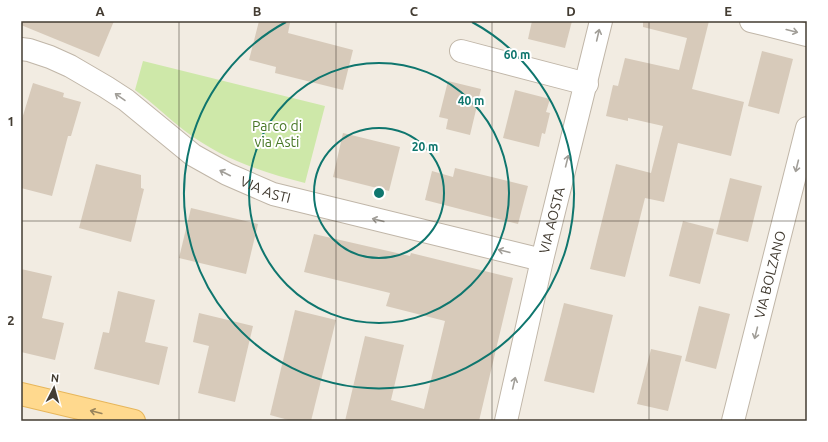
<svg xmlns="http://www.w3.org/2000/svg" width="828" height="442" font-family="Ubuntu,sans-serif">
<rect width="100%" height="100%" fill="#f2ece2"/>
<path fill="#cee8a9" d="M143,61L325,106L305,183C261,172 222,159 185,131C168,118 153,103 135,90Z"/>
<g fill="#d7caba">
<path d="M21,21H114L99,57L21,25Z"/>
<path d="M259,21H281L290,23L288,33L353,50L343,90L275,73L276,67L249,60Z"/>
<path d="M532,21H572L565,48L528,39Z"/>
<path d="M643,21H709L692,89L744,102L731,156L678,143L664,202L645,198L625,277L590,269L616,164L651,173L663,126L628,118V121L606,116L613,85L618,86L625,58L679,70L687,38L643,27Z"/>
<path d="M762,51L793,59L779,114L748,106Z"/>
<path d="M448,81L481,89L470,135L446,129L448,119L439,117Z"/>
<path d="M33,83L64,93L63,97L81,102L71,136H68L52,196L21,188V122Z"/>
<path d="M515,90L550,99L546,112L550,113L545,134L542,133L539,147L503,138Z"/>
<path d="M343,133L400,147L389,191L333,177Z"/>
<path d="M96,164L141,175V188L144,189L131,242L79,228Z"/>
<path d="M455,168L528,186L518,224L425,200L432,171L453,177Z"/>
<path d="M730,178L762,186L748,242L716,234Z"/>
<path d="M191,208L258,224L246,274L179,258Z"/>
<path d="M683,221L714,229L700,284L669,276Z"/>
<path d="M314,234L410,256L411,253L513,278L479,421H345L365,336L404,345L391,400L424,409L445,321L386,306L390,293L304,272Z"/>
<path d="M21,269L52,276L42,318L64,323L55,360L21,352Z"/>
<path d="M118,291L155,300L145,342L168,347L159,385L94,369L103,332L109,333Z"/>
<path d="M564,303L613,315L594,393L544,381Z"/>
<path d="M699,306L730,314L716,369L685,361Z"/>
<path d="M295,310L336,320L311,421H292L270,415Z"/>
<path d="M199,313L253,326L235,402L198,393L209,346L193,342Z"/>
<path d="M651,349L682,356L668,411L637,404Z"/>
</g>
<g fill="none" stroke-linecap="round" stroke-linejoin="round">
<g stroke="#c0b6a8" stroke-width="24">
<g id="minor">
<path d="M751,21L807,35"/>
<path id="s1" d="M21,49L29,50L50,57L70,66L106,87L126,100L193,155L227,174L273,194L542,260"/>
<path d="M461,51L587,84"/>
<path id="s2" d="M506,421L542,260L601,21"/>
<path id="s3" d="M733,421L807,128"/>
</g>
</g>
<g stroke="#e7b65b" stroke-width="24">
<path id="major" d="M21,394L134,421"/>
</g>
<use href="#minor" stroke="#fff" stroke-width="22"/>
<use href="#major" stroke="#ffd98e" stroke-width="22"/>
</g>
<defs><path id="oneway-shaft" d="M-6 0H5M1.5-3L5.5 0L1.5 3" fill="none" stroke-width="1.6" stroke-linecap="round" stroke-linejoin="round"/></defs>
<g stroke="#a19e98">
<use href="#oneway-shaft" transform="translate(792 31) rotate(14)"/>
<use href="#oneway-shaft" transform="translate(598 35) rotate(-77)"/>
<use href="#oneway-shaft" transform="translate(120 97) rotate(-145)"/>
<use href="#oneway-shaft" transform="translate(567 161) rotate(-76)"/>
<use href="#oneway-shaft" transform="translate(797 166) rotate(104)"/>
<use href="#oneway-shaft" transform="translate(225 173) rotate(-153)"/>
<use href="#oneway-shaft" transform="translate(378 220) rotate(-166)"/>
<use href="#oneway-shaft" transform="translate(504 251) rotate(-166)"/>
<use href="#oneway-shaft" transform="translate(756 333) rotate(104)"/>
<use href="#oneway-shaft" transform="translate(514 383) rotate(-77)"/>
</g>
<use stroke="#98835b" href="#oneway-shaft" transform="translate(96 412) rotate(-166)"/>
<path fill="none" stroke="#433c32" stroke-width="1" stroke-opacity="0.55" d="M179,21V421M336,21V421M492,21V421M649,21V421M21,221H807"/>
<g fill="none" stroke="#0f766e" stroke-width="2">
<circle cx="379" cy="193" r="65"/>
<circle cx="379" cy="193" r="130"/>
<path d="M472 22A195 195 0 1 1 286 22"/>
</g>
<g text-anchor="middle" stroke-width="4" stroke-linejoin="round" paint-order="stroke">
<g font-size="14" fill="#477625" stroke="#fff">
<text x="277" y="131">Parco di<tspan x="277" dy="16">via Asti</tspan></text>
</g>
<g font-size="14" fill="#433c32" stroke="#fff">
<text dy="5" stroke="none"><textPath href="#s1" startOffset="285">VIA ASTI</textPath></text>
<text dy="5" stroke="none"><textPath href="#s2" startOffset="206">VIA AOSTA</textPath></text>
<text dy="5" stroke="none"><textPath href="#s3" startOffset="151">VIA BOLZANO</textPath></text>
</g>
</g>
<circle cx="379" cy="193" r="6" fill="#0f766e" stroke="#fff" stroke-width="2"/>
<g font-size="12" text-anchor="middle" font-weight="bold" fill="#0f766e" stroke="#fff" stroke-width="4" stroke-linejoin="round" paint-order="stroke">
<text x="517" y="59">60 m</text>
<text x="471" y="105">40 m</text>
<text x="425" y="151">20 m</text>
</g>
<rect width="828" height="442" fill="none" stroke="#ffffff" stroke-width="44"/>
<g transform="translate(54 388) rotate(6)" stroke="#ffffff" stroke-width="3" paint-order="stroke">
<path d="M0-3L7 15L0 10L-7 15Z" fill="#433c32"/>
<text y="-6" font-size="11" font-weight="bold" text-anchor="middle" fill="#433c32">N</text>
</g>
<rect x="22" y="22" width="784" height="398" fill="none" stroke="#433c32" stroke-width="1.5"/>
<g font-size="13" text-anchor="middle" font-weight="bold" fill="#433c32">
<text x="100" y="16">A</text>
<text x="257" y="16">B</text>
<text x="414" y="16">C</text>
<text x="571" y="16">D</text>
<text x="728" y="16">E</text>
<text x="11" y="126">1</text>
<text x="11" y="325">2</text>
</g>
</svg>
